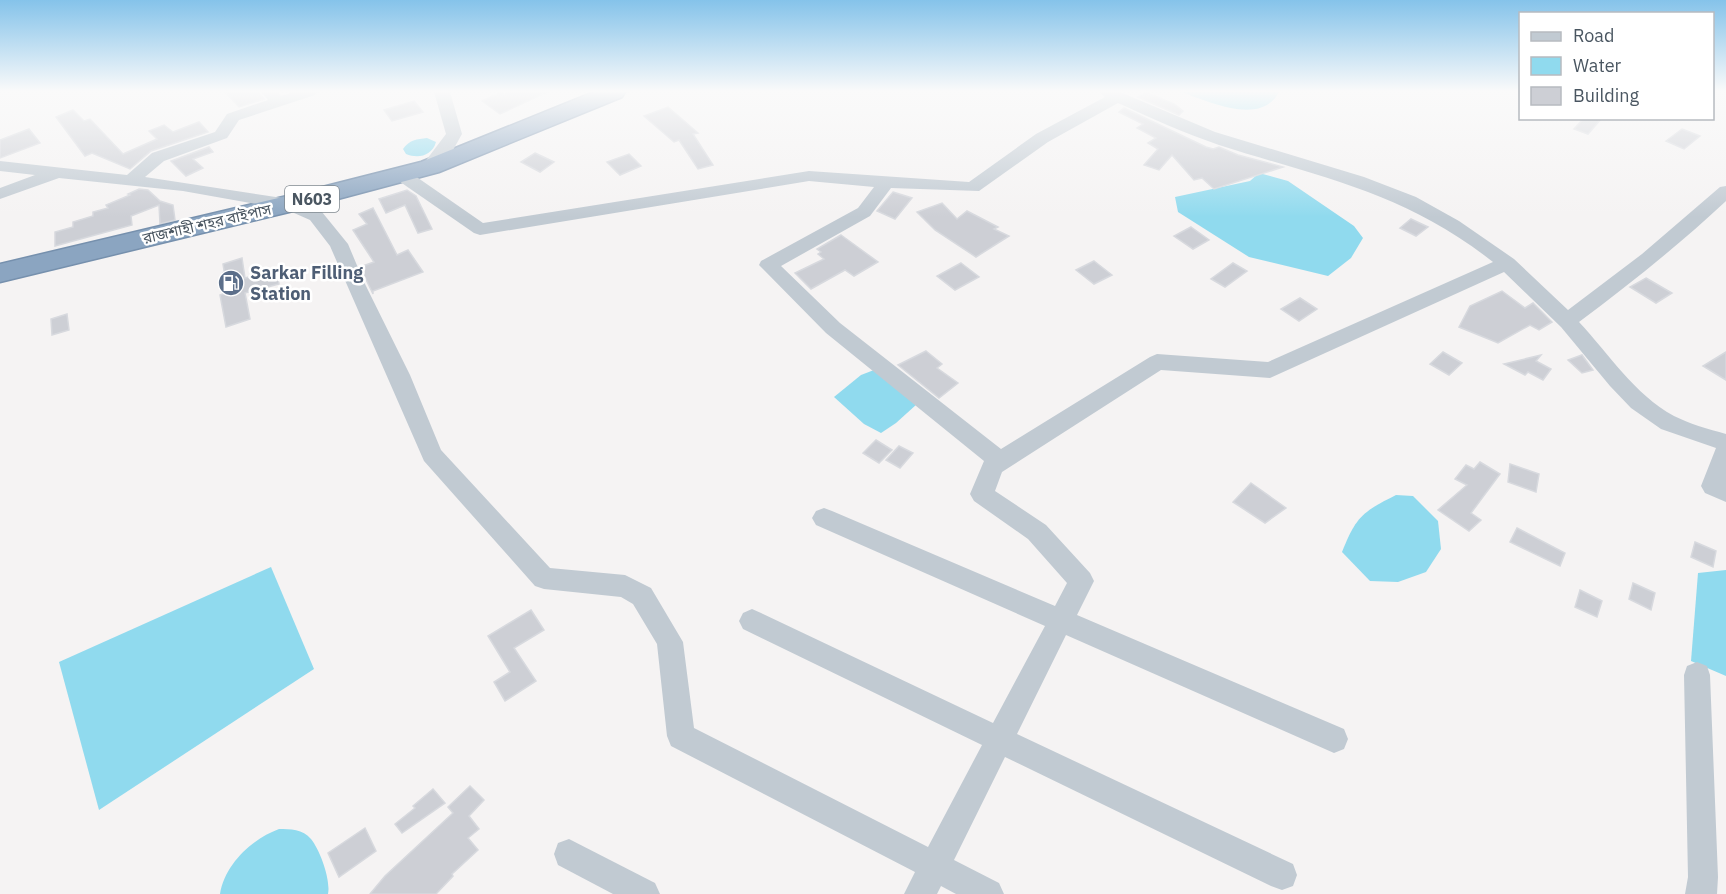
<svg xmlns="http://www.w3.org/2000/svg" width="1726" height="894" font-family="'IBM Plex Sans','Noto Sans Bengali',sans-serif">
<rect width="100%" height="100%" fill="#f5f3f3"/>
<g fill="#90daee">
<path d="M1181,92H1279C1261,127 1208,101 1181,92Z"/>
<path d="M427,138L436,142C432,156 418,159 406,154L403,149C409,140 417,139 427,138Z"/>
<path d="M1259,173L1288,181L1354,226L1363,238L1351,258L1328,276L1249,257L1178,212L1175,197L1250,181Z"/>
<path d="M874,370L917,404L896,423L881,433L864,424L834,397L861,375Z"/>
<path d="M1396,495L1413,496L1438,521L1441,549L1426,572L1398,582L1370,581L1342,552C1356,517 1362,512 1396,495Z"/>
<path d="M271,567L314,669L99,810L59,662Z"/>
<path d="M1726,570V676L1691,661L1698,573Z"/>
<path d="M279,829C290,829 303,829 311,839C320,850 331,880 328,894H220C225,864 252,839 279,829Z"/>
</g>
<g fill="#cdcfd5" stroke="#d7d9de" stroke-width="1.5">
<path d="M225,92H259L264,99L239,107Z"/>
<path d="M501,92L504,94L509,92H547L500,114L482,101Z"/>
<path d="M1145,92L1174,104L1183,111L1179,115L1138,97Z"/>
<path d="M414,101L423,112L392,121L384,110Z"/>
<path d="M668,107L698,133L693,134L713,165L698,169L679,140L674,142L644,116Z"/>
<path d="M1124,108L1206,147L1213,149L1219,147L1238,155L1283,167L1214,189L1202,178L1194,180L1172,155L1159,170L1144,165L1158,149L1148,143L1156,138L1137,128L1143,124L1119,112Z"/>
<path d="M73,110L84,121L90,119L123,154L157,139L149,131L164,125L173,132L199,122L208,132L151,151L130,169L92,153L85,156L56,117Z"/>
<path d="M1584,118H1602L1588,134L1574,129Z"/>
<path d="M29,129L40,143L0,158V140Z"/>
<path d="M1682,129L1700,136L1684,149L1666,141Z"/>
<path d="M209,147L213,152L193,159L203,168L186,176L171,161Z"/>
<path d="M535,153L554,162L540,172L521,162Z"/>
<path d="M629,154L641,166L620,175L607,162Z"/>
<path d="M139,189L148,190L160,201L173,205L175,220L160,224L159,205L131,216L132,225L55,246V232L73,227V222L93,216V212L108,208L106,205L130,195L128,194Z"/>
<path d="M407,190L416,196L432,229L418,233L405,205L386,213L379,199Z"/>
<path d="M893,192L912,198L895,219L877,211Z"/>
<path d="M942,203L957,219L967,211L998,227L994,229L1009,236L976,257L935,230L917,212Z"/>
<path d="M373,208L397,255L408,250L423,272L373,291V294L360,267L374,262L353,230L367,224L359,214Z"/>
<path d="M1411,219L1428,227L1416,236L1400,228Z"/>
<path d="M1191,227L1209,240L1193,249L1174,236Z"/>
<path d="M841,235L878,262L854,276L845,270L811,289L795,273L824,259L818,254L821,252L817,249Z"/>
<path d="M242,258L245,278L277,269L279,284L245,293L250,319L226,327L220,295L223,294L221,284L226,283L223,264Z"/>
<path d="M1094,261L1112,275L1094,284L1076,270Z"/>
<path d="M961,263L979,277L955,290L937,276Z"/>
<path d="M1233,263L1247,271L1225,287L1211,279Z"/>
<path d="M1646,278L1672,293L1656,303L1630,287Z"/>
<path d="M1502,291L1525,308L1533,303L1552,322L1539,330L1530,325L1498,343L1459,327L1470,306Z"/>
<path d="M1300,298L1317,309L1299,321L1281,309Z"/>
<path d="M67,314L69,330L52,335L51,319Z"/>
<path d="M926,351L942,364L937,368L958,383L939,398L898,365Z"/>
<path d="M1443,352L1462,363L1449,375L1430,364Z"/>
<path d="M1726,352V380L1703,366Z"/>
<path d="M1541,355L1536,361L1551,369L1543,380L1528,372L1525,375L1504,364Z"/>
<path d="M1582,355L1593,370L1582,373L1568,360Z"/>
<path d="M876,440L892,450L879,463L863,453Z"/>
<path d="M899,446L913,453L900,468L886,460Z"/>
<path d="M1480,462L1500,474L1471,513L1481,520L1469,531L1438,510L1467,485L1455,479L1466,465L1474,469Z"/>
<path d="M1510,464L1539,474L1536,492L1508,482Z"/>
<path d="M1251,483L1286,508L1265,523L1233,502Z"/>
<path d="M1517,528L1565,553L1560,566L1510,542Z"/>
<path d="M1695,542L1716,551L1713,567L1691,557Z"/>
<path d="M1633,583L1655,593L1651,610L1629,599Z"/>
<path d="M1580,590L1602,601L1597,617L1575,607Z"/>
<path d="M531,610L544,630L514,648L536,681L505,701L494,682L510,672L488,636Z"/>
<path d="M470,786L484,800L469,816L479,829L468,838L478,850L452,874L453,876L436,894H370L385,876L453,813L448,807Z"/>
<path d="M433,789L445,803L402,833L395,824L415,808L413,806Z"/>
<path d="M365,828L376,851L339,877L328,853Z"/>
</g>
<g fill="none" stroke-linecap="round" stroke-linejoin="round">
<g stroke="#7690ad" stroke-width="3">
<path id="highway" d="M594,92H625L622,97L439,172L289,212L0,282V264L287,196L421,162Z"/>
</g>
<g fill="#c1cad2" fill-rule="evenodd">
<path d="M261,92H278L281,96L293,92H317L315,95L239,120L227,138L164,161L145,177L289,199L322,212L348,244L364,282L410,375L441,450L550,568L625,575L651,588L683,642L694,728L928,847L982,745L743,629L739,621L743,613L752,609L761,613L993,723L1045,626L816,525L812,518L816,511L824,508L832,511L1055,606L1067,583L1028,539L974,501L970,494L984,461L826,333L759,265L761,261L858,208L874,187L809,181L480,235L474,233L396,179L393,175L396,171H408L483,223L809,171L969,182L1036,134L1105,97L1099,92H1120L1215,132L1364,177L1416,197L1459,221L1514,259L1568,310L1642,254L1720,187L1726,186V201C1680,244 1630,284 1579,322C1609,354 1634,394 1674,416C1690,424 1708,429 1726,434V502L1705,493L1701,486L1716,448L1661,429L1631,408L1610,386L1561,327L1504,272L1270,378L1161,370L1002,472L995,491L1046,525L1090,573L1094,581L1077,615L1344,729L1348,739L1344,749L1334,753L1066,635L1017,734L1293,864L1297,875L1293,886L1282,890L1271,886L1005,757L954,860L999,883L1004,894H956L941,886L937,894H904L915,872L671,746L667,736L657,644L633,604L621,597L544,589L535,586L424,461L330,246L310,220L285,209L183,191L59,178L0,199V188L35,175L0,171V161L127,175L152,153L215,132L227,114L268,100ZM1118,103C1151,118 1184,133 1219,145C1322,178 1404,192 1493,262L1268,362L1157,354L1150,357L1001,449L840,323L781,266L870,216L891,188L979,191L1048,142Z"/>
<path d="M434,92H450L462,134C454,148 442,175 424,171L421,167L446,134Z"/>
<path d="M1697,662L1707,666L1710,675L1718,877L1717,894H1685L1688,877L1684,675L1687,666Z"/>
<path d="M569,839L655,883L660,894H613L558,865L554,854L558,843Z"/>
</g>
<use href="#highway" fill="#8ba5c1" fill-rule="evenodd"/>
</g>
<linearGradient id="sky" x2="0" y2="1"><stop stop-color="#85c3ea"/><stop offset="0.42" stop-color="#fafafa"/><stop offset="1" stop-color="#fafafa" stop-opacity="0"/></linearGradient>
<rect width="1726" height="217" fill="url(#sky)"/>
<defs>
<g id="fuel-disc" transform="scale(1.35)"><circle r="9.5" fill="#5c6f8a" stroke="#fff"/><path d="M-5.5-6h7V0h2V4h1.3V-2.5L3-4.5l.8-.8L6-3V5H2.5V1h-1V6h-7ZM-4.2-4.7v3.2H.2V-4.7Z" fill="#fff"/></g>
</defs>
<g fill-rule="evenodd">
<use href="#fuel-disc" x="231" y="283"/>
</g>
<g text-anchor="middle" stroke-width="5" stroke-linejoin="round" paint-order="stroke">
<g font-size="15" fill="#4a5661" stroke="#fff">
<text transform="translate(207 224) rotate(-13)" y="5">রাজশাহী শহর বাইপাস</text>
</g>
<rect fill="#fff" stroke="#808990" stroke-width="1.5" x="285" y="186" width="54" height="26" rx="4.5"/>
<g font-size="16" font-weight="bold" fill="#4a5661">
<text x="312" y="205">N603</text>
</g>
<g font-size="18" font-weight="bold" fill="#4e5e75" stroke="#fff" text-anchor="start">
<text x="250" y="279">Sarkar Filling<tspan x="250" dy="21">Station</tspan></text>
</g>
</g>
<rect x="1519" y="12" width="195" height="108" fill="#ffffff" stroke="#b7bbc0" stroke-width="1.5"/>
<rect x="1531" y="32" width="30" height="9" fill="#c1cad2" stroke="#b7bbc0" stroke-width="1.5"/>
<text x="1573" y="42" font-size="18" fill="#4a5661">Road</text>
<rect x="1531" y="57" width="30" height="18" fill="#90daee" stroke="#b7bbc0" stroke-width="1.5"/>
<text x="1573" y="72" font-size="18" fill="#4a5661">Water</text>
<rect x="1531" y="87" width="30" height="18" fill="#cdcfd5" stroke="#b7bbc0" stroke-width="1.5"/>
<text x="1573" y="102" font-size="18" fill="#4a5661">Building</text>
</svg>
